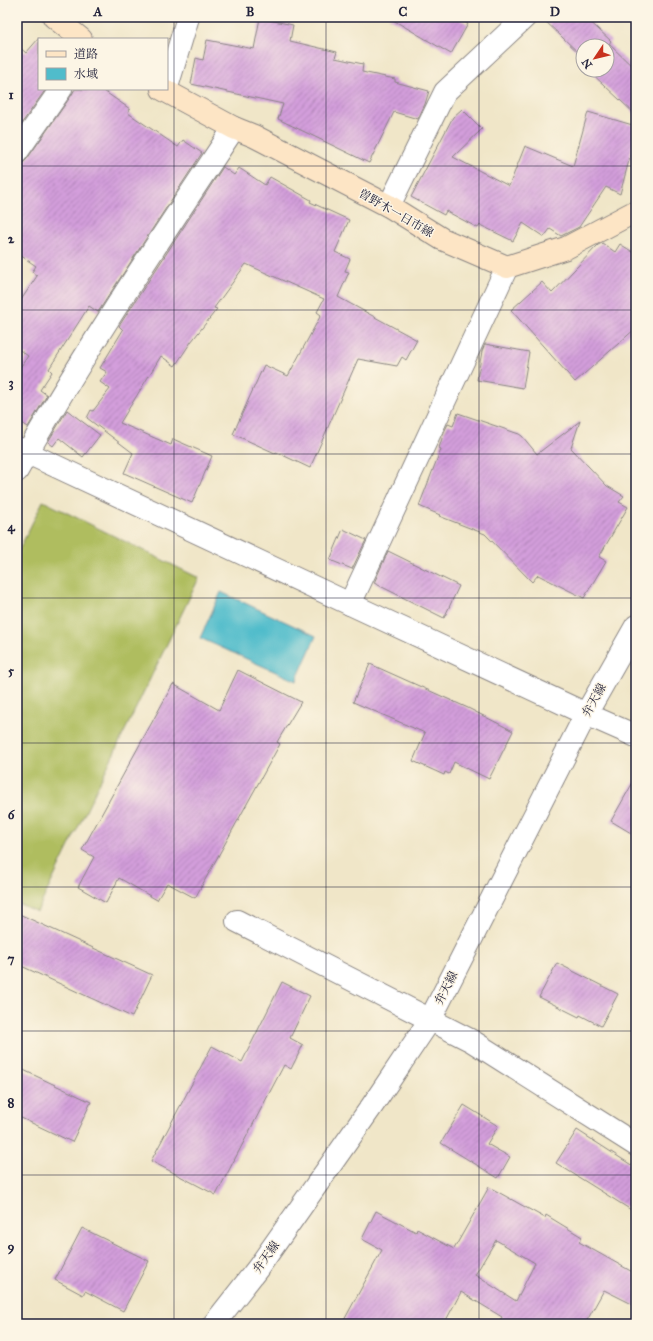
<svg xmlns="http://www.w3.org/2000/svg" width="653" height="1341" font-family="'IM FELL Great Primer','Noto Serif JP',serif">
<defs>
<pattern id="building-hatch" width="6" height="6" patternUnits="userSpaceOnUse"><rect width="6" height="6" fill="#d39edb"/><path d="M-1 1l2-2M0 6l6-6M5 7l2-2" fill="none" stroke="#ab80b3"/></pattern>
</defs>
<rect width="100%" height="100%" fill="#fcf5e5"/>
<filter id="ink" filterUnits="userSpaceOnUse"><feTurbulence type="fractalNoise" baseFrequency=".025" numOctaves="2"/><feDisplacementMap in="SourceGraphic" scale="8" xChannelSelector="R" yChannelSelector="G"/><feConvolveMatrix kernelMatrix="1 2 1 2 8 2 1 2 1" color-interpolation-filters="sRGB"/></filter>
<filter id="wash" filterUnits="userSpaceOnUse"><feTurbulence type="fractalNoise" baseFrequency=".012" numOctaves="4" result="noise"/><feDisplacementMap in="SourceGraphic" scale="16" xChannelSelector="R" yChannelSelector="G"/><feGaussianBlur stdDeviation="0.9" result="paint"/><feColorMatrix in="noise" values="0 0 0 0 0 0 0 0 0 0 0 0 0 0 0 0 0 1.4 0 .05"/><feComposite in="paint" operator="in"/></filter>
<g filter="url(#wash)">
<rect width="100%" height="100%" fill="#f0e6c8"/>
<path fill="#afbd5f" stroke="#68704d" d="M43,501L199,578L37,912L17,903V554Z"/>
<path fill="#50bccb" stroke="#396f83" d="M221,592L316,636L296,681L200,638Z"/>
<g id="blocks">
<g fill="url(#building-hatch)" fill-rule="evenodd">
<path d="M388,17H456L468,24L451,54Z"/>
<path d="M541,17H585L611,41L609,44L636,70V115L588,70H607V46H583V57Z"/>
<path d="M260,18L293,25L290,41L337,52L335,58L363,64L362,72L395,79V82L429,91L425,104L418,119L394,112L369,163L278,119L283,104L191,84L196,58L203,60L207,40L254,49Z"/>
<path d="M39,38V89H46L17,130V45L26,53Z"/>
<path d="M75,89H101L130,109L128,113L178,147L183,140L202,153L98,312L89,306L49,369L52,372L40,390L47,395L28,427L19,421L17,423V372L28,356L17,348V306L37,276L32,272L36,266L17,253V164L23,163L27,159L71,96Z"/>
<path d="M462,109L482,129L453,157L509,186L525,146L573,166L588,112L636,126V134L620,194L606,187L579,227L561,236L550,229L544,237L523,223L513,241L480,225L478,228L446,211L444,215L411,197L453,117Z"/>
<path d="M223,167L234,175L239,168L265,185L270,177L311,200L310,202L349,220L335,252L350,259L345,271L349,272L338,297L417,340L406,360L402,357L397,366L358,359L310,468L276,452L275,453L233,434L264,365L288,376L321,315L317,312L324,299L246,264L214,308L217,309L191,342L175,366L161,356L120,423L171,445L173,439L212,456L192,503L124,473L133,453L87,418L91,410L93,411L110,389L100,382L107,372L100,368L123,330L119,326Z"/>
<path d="M602,243L615,252L620,244L636,254V328L575,382L511,310L542,282L552,293L598,245Z"/>
<path d="M485,344L529,352L523,388L477,380L482,351Z"/>
<path d="M67,410L100,435L83,457L59,438L53,446L48,442Z"/>
<path d="M458,413L519,434L522,436L537,454L580,421L571,448L607,486L624,496L619,502L628,507L599,557L606,561L584,598L538,575L532,582L485,534L439,516L440,515L419,506L441,449L439,448L444,432L448,424L453,426Z"/>
<path d="M343,529L366,540L352,569L330,560Z"/>
<path d="M388,551L459,586L444,618L374,583Z"/>
<path d="M370,664L468,708L513,731L489,779L454,762L449,774L445,772L444,775L413,761L425,733L353,702Z"/>
<path d="M238,670L301,702L277,742L280,744L195,898L167,883L157,900L119,878L106,903L78,887L94,857L82,850L173,684L219,710Z"/>
<path d="M636,777V836L611,821Z"/>
<path d="M17,913L152,975L132,1017L17,964Z"/>
<path d="M557,963L618,994L601,1026L580,1015L579,1017L539,997Z"/>
<path d="M282,982L310,996L290,1038L303,1045L291,1069L284,1065L216,1195L151,1161L212,1046L242,1062Z"/>
<path d="M17,1067L91,1102L72,1142L17,1116Z"/>
<path d="M464,1105L498,1126L487,1144L510,1157L498,1178L441,1143Z"/>
<path d="M577,1130L636,1168V1213L556,1163Z"/>
<path d="M489,1187L545,1218L546,1215L582,1237L579,1242L636,1274V1306L604,1290L585,1324H498L502,1317L461,1292L444,1324H342L382,1250L362,1239L376,1211L416,1232L417,1229L454,1249ZM496,1240L535,1263L516,1301L475,1275Z"/>
<path d="M82,1228L149,1261L123,1311L85,1291L83,1295L55,1280Z"/>
</g>
</g>
</g>
<g filter="url(#ink)">
<use href="#blocks" fill-opacity="0" stroke="#898482" stroke-width="1"/>
<g fill="none" stroke-linecap="round" stroke-linejoin="round">
<g stroke="#898482" stroke-width="24">
<g id="minor">
<path d="M167,87L188,17"/>
<path d="M17,152L61,89"/>
<path d="M389,206L445,92L525,17"/>
<path d="M17,471C83,353 159,241 234,128"/>
<path d="M350,604L507,267"/>
<path d="M586,714L636,736"/>
<path d="M237,921L472,1041L636,1145"/>
</g>
</g>
<g stroke="#898482" stroke-width="24">
<g id="tertiary">
<path d="M17,448L350,604L586,714"/>
<path d="M214,1324L258,1268L372,1106L430,1020L586,714L636,626"/>
</g>
</g>
<g stroke="#898482" stroke-width="24">
<g id="secondary">
<path d="M54,17L81,39"/>
<path d="M162,89L234,128L254,136L389,206L442,239L507,267L566,248L636,211"/>
</g>
</g>
<use href="#minor" stroke="#fff" stroke-width="22"/>
<use href="#tertiary" stroke="#fff" stroke-width="22"/>
<use href="#secondary" stroke="#fde5c5" stroke-width="22"/>
</g>
</g>
<path fill="none" stroke="#22223b" stroke-width="1" stroke-opacity="0.55" d="M174,17V1324M326,17V1324M479,17V1324M17,166H636M17,310H636M17,454H636M17,598H636M17,743H636M17,887H636M17,1031H636M17,1175H636"/>
<g text-anchor="middle" stroke-width="3" stroke-linejoin="round" paint-order="stroke">
<g font-size="12" fill="#22223b" stroke="#fcf5e5">
<text transform="translate(396 213) rotate(30)" y="4">曽野木一日市線</text>
<text transform="translate(594 700) rotate(-61)" y="4">弁天線</text>
<text transform="translate(446 988) rotate(-63)" y="4">弁天線</text>
<text transform="translate(266 1257) rotate(-54)" y="4">弁天線</text>
</g>
</g>
<rect width="653" height="1341" fill="none" stroke="#fcf5e5" stroke-width="44"/>
<rect x="38" y="38" width="130" height="52" fill="#fcf5e5" stroke="#a5a1a1"/>
<rect x="46" y="51" width="20" height="6" fill="#fde5c5" stroke="#a5a1a1"/>
<text x="74" y="58" font-size="12" fill="#22223b">道路</text>
<rect x="46" y="68" width="20" height="12" fill="#50bccb" stroke="#a5a1a1"/>
<text x="74" y="78" font-size="12" fill="#22223b">水域</text>
<g transform="translate(595 58) rotate(235)"><circle r="19" fill="#fcf5e5" stroke="#a5a1a1"/>
<path d="M0-3L7 15L0 10L-7 15Z" fill="#c8321e"/>
<text y="-6" font-size="11" font-weight="bold" text-anchor="middle" fill="#22223b">N</text>
</g>
<rect x="22" y="22" width="609" height="1297" fill="none" stroke="#22223b" stroke-width="1.5"/>
<g font-size="13" text-anchor="middle" font-weight="bold" fill="#22223b">
<text x="98" y="16">A</text>
<text x="250" y="16">B</text>
<text x="403" y="16">C</text>
<text x="555" y="16">D</text>
<text x="11" y="99">1</text>
<text x="11" y="243">2</text>
<text x="11" y="387">3</text>
<text x="11" y="531">4</text>
<text x="11" y="675">5</text>
<text x="11" y="819">6</text>
<text x="11" y="963">7</text>
<text x="11" y="1107">8</text>
<text x="11" y="1251">9</text>
</g>
</svg>
